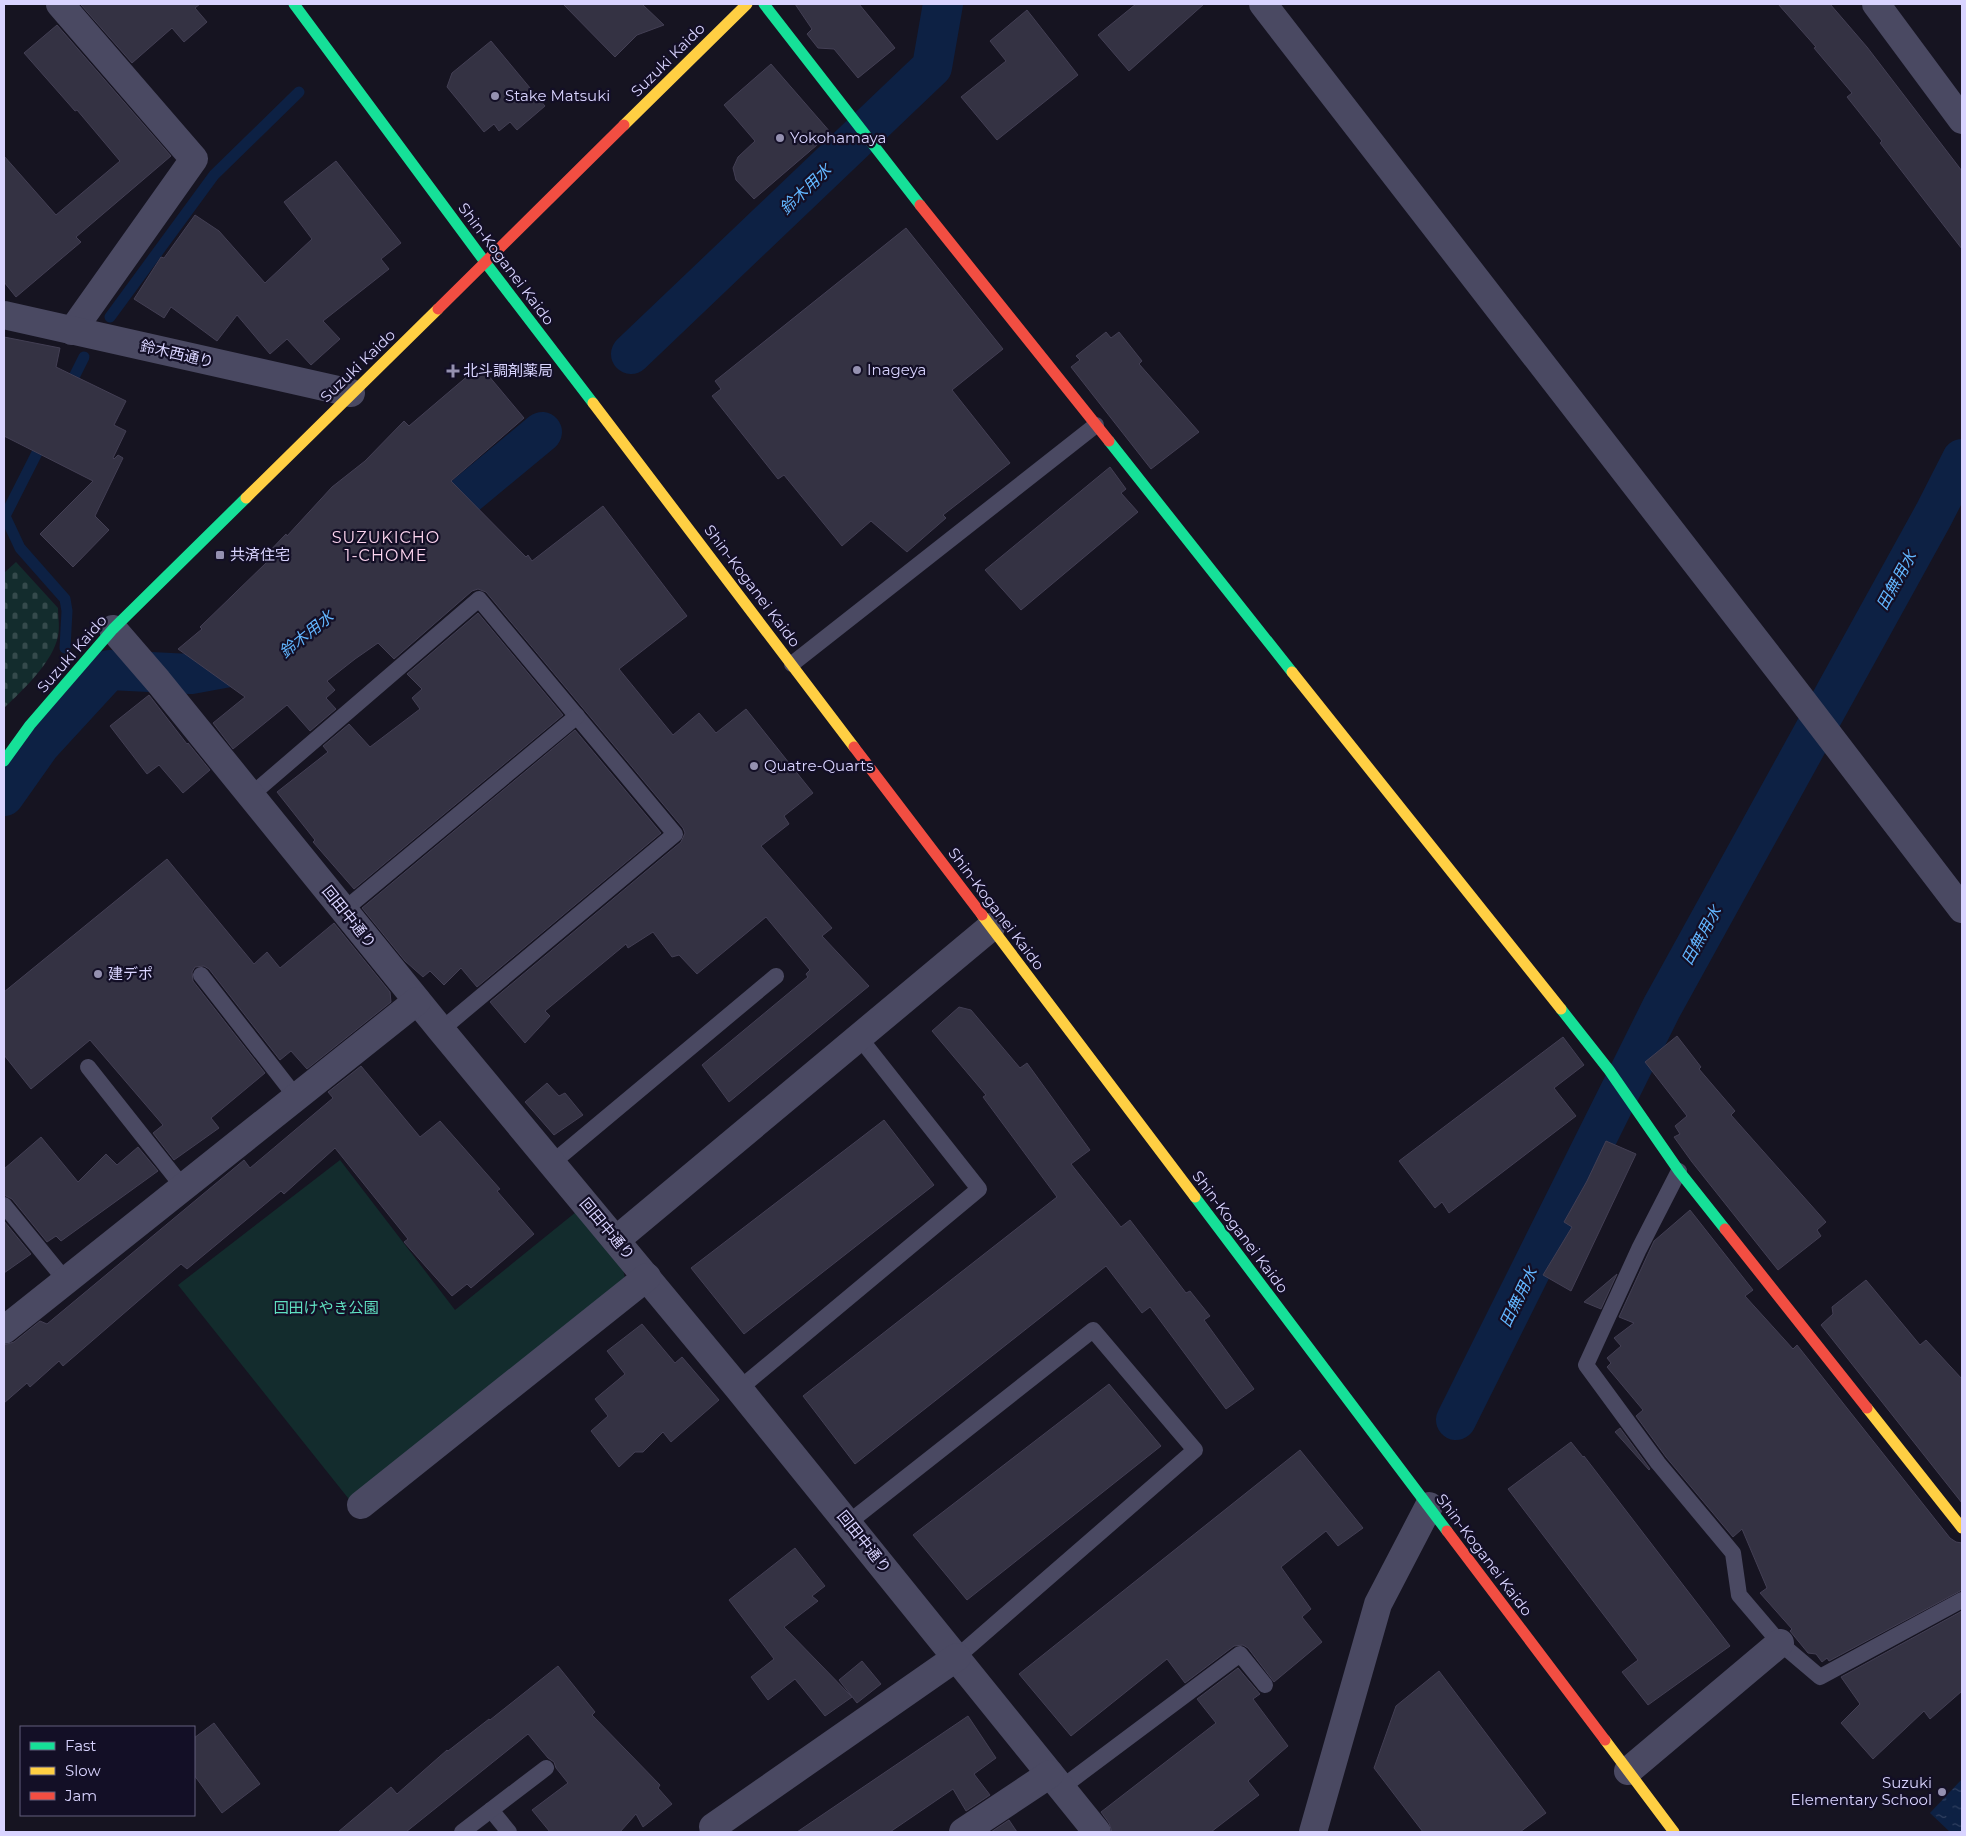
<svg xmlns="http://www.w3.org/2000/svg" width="1966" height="1836" font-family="Montserrat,'Noto Sans JP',sans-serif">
<defs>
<pattern id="cemetery-stones" width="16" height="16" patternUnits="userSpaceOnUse" patternTransform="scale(1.25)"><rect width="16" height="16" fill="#132c2d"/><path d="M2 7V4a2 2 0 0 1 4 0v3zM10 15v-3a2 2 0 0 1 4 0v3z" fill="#354a4c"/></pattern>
<pattern id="water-ripples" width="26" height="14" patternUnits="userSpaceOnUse" patternTransform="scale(1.25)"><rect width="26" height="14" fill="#0d2144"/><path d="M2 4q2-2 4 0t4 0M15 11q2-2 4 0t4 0" fill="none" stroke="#304060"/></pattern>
</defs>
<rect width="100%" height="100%" fill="#161421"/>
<path fill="url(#cemetery-stones)" d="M16,562L58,608C58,617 60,627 58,636C53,662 23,690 4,708V573Z"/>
<path fill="#132c2d" d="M340,1160L455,1310L576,1212L622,1265L625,1278L352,1503L178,1285Z"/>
<path fill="url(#water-ripples)" d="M1962,1779V1832H1950L1930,1813Z"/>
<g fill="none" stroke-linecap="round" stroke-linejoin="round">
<g stroke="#0d2144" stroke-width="11">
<path d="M110,317L214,175L299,92"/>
<path d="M68,389L84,357"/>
<path d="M44,439L5,516L20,548L65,599L67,611L65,648"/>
</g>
<g stroke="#0d2144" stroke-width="40">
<path d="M631,354L932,67L943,4"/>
<path d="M424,530L542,432"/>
<path d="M4,796L40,745L109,670L191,674L262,661"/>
<path d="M1456,1420L1662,1007L1934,514L1962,459"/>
</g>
</g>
<g fill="#343243" stroke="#433f54">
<path d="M83,4H200L195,8L207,22L184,42L172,28L132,63L81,5Z"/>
<path d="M563,4H642L664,25L637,35L615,57Z"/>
<path d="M795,4H859L895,48L858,78L834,49L818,48L807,34L812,29Z"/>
<path d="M1136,4H1204L1129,71L1098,35Z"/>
<path d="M1778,4H1830L1867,47L1962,171V249L1880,143L1882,141L1847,97L1852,93L1814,48L1816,47Z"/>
<path d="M1027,10L1078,75L997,140L961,97L1006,61L990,41Z"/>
<path d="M57,25L171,156L76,237L81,242L16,297L4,282V156L56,215L120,161L77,110L75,111L24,53Z"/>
<path d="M491,41L545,106L517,130L510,122L499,131L494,124L484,132L447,87L452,73Z"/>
<path d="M771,64L831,133L754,199L736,180L733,168L738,157L755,141L724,105Z"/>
<path d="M336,161L401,243L381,259L389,269L323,321L340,339L311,365L287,339L270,354L237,315L217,341L171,307L164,318L134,299L161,257L164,258L195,215L219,231L265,283L312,239L284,202Z"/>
<path d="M906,228L1003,349L952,390L1010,463L943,515L946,518L907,552L871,521L842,546L784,475L778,479L712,396L721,389L715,381Z"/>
<path d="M1106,332L1111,338L1119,332L1142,361L1139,364L1199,432L1151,469L1071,367L1080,360L1076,356Z"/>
<path d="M4,337L60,348L56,367L126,401L114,425L126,431L113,458L114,459L118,455L123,458L95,516L109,530L73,567L40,534L93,481L4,436Z"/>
<path d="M470,374L488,375L524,418L451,481L526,557L528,555L532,561L603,506L687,616L619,669L673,735L699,713L716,733L746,709L813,793L784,816L789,824L761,846L832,928L822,936L869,986L729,1102L702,1065L808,977L806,974L810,970L766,917L697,974L679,955L672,957L653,932L628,948L626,944L545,1011L550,1016L525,1043L490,1002L681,842L685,833L683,828L486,592L478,589L472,591L394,659L378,643L355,659L327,681L335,690L326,698L336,709L310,731L287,705L233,749L213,723L245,697L178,649L202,629L200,627L267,562L263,558L286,534L287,536L332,487L365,461L404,421L409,426Z"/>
<path d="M1110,467L1126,489L1121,493L1138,512L1021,610L985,570Z"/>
<path d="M478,613L563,715L354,889L313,842L315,840L277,792L328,752L323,746L349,724L370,747L420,709L412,698L422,689L407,674Z"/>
<path d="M149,695L187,744L188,743L210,770L183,793L159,765L147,774L110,726Z"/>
<path d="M575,730L661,833L477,987L461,968L444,985L430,971L423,977L405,961L362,908Z"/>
<path d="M167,859L254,964L267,952L280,968L334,923L390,992L391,1002L307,1069L291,1051L280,1060L209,969L204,966L195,967L192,972L193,981L265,1073L211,1118L219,1128L174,1160L153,1133L163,1125L90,1040L31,1089L4,1055V992Z"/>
<path d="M959,1007L971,1010L1020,1068L1027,1063L1090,1150L1071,1164L1121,1227L1130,1220L1186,1293L1190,1291L1210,1316L1204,1320L1254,1389L1226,1409L1150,1307L1142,1313L1106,1266L855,1464L803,1396L1057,1197L983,1097L986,1095L932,1031Z"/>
<path d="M1677,1036L1701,1067L1699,1069L1735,1111L1731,1115L1826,1222L1817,1230L1821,1236L1778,1270L1692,1162L1674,1137L1680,1134L1675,1126L1687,1116L1645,1062Z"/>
<path d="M1563,1037L1584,1065L1554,1088L1576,1116L1449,1213L1442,1202L1435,1208L1399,1161Z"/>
<path d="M361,1066L420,1137L440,1121L500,1189L497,1191L534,1234L471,1288L467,1284L452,1296L404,1242L408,1239L335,1148L284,1194L281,1191L187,1269L181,1264L63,1366L59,1361L30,1387L27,1383L4,1403V1345L14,1342L40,1321L47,1324L244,1160L250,1168L333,1098L328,1092Z"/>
<path d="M547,1083L559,1096L565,1093L583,1115L554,1135L525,1102Z"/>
<path d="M884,1120L934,1185L744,1334L691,1268Z"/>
<path d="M41,1137L78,1182L106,1154L117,1165L138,1147L158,1171L61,1241L56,1236L47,1242L12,1199L4,1195V1169Z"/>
<path d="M1606,1141L1636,1154L1571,1291L1543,1275L1572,1227L1564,1222L1587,1181Z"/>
<path d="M1690,1210L1753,1290L1745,1296L1793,1349L1797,1345L1950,1538L1956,1542L1962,1543V1590L1829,1661L1827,1658L1822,1662L1816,1654L1808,1653L1790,1631L1792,1629L1760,1593L1767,1588L1742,1529L1733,1537L1666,1457L1636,1416L1643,1410L1607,1367L1611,1363L1607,1358L1621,1346L1614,1338L1634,1323L1619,1317L1654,1241Z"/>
<path d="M4,1221L31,1254L4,1273Z"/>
<path d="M1617,1274L1601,1309L1584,1302Z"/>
<path d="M1866,1280L1920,1345L1926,1340L1962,1379V1503L1821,1325L1833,1314L1832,1307Z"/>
<path d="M642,1324L675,1363L682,1357L719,1400L671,1442L663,1432L643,1452H635L619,1467L591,1431L608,1416L595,1399L625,1374L607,1351Z"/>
<path d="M1109,1384L1161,1446L967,1600L913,1535Z"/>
<path d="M1620,1428L1650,1469L1649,1470L1615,1432Z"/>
<path d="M1571,1442L1583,1457L1584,1456L1730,1646L1648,1705L1622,1672L1638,1660L1508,1489Z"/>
<path d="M1300,1450L1363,1528L1338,1546L1326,1531L1281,1567L1311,1609L1302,1617L1322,1642L1274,1682L1248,1648L1243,1645L1234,1646L1185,1683L1167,1659L1071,1736L1019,1674Z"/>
<path d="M795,1548L825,1586L812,1596L818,1601L784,1627L852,1697L825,1716L795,1679L768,1700L751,1677L774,1659L729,1600Z"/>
<path d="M1962,1611V1691L1930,1719L1924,1711L1873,1759L1841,1723L1860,1704L1841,1677Z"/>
<path d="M862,1661L881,1684L857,1703L839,1680Z"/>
<path d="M558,1666L595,1712L592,1715L660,1785L658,1788L672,1804L643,1827L636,1814L620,1832H550L532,1810L568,1783L556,1768L554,1762L548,1758L528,1734L406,1832H338L391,1787L397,1794L447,1750L448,1751L489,1719L490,1720Z"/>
<path d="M1238,1668L1260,1694L1253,1699L1288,1746L1248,1781L1259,1795L1211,1832H1112L1109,1823L1101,1812L1216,1723L1197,1699Z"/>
<path d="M1439,1671L1546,1813L1520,1832H1423L1374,1768L1396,1706Z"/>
<path d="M968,1716L996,1758L974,1774L990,1795L966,1811L953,1789L890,1832H797Z"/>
<path d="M214,1723L260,1784L222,1813L194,1775V1738Z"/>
<path d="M1009,1820L1017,1832H991Z"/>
</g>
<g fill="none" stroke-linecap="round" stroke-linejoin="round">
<g stroke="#4a4962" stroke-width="16">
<path d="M792,664L1096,425"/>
<path d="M250,796L479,599L675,834L441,1030"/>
<path d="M344,910L577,716"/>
<path d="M201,975L296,1097"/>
<path d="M88,1067L183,1187"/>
<path d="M552,1163L776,976"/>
<path d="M1679,1171L1639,1249L1586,1365L1658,1463L1733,1553L1739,1595L1780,1643L1820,1677L1962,1600"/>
<path d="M4,1205L66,1281"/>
<path d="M739,1389L979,1189L859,1037"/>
<path d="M848,1523L1093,1330L1195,1450L957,1657"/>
<path d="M1061,1788L1240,1654L1265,1685"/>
<path d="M491,1810L509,1832"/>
<path d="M462,1832L546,1768"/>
</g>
<g stroke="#4a4962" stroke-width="28">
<path d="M60,4L194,159L72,331"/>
<path d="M1263,4L1799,696L1962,909"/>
<path d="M1876,4L1962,120"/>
<path d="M4,315L351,393"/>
<path d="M113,629L158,681L441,1030L739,1389L1097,1832"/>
<path d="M616,1240L991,927"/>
<path d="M4,1330L417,1001"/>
<path d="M361,1505L647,1277"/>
<path d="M1628,1771L1780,1643"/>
<path d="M717,1832L713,1827L957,1657"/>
<path d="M963,1832L1050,1774"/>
<path d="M1313,1832L1378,1604L1429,1506"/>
</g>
<g stroke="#16e098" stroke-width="11">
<path d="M294,4L485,262L593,403"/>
<path d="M764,4L920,205"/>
<path d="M1109,441L1292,672"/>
<path d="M4,761L30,725L113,629L246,498"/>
<path d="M1561,1009L1609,1070L1679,1171L1725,1229"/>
<path d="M1195,1197L1447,1531"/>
</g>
<g stroke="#ffcf43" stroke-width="11">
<path d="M624,125L747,4"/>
<path d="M593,403L854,747"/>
<path d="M246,498L438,309"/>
<path d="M1292,672L1561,1009"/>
<path d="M982,915L1195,1197"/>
<path d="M1867,1408L1962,1528"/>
<path d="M1605,1740L1674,1832"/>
</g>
<g stroke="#f24e42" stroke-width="11">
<path d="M920,205L1109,441"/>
<path d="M438,309L624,125"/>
<path d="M854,747L982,915"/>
<path d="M1725,1229L1867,1408"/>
<path d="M1447,1531L1605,1740"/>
</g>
</g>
<g fill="#9591b1" stroke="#130f26" stroke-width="2">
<circle cx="495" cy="96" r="5"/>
<circle cx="780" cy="138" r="5"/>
<circle cx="857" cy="370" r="5"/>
<path d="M450.5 363.5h5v5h5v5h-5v5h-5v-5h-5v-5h5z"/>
<rect x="215" y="550" width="10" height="10" rx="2.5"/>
<circle cx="754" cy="766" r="5"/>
<circle cx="98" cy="974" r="5"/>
<circle cx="1942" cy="1792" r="5"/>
</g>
<g text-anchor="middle" stroke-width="4.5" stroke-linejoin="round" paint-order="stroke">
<g font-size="15" fill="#d9d4ff" stroke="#130f26">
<text transform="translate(668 60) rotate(-45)" y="5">Suzuki Kaido</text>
<text transform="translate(506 264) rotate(53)" y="5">Shin-Koganei Kaido</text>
<text transform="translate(177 354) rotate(13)" y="5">鈴木西通り</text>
<text transform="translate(358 366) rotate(-44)" y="5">Suzuki Kaido</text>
<text transform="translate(752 586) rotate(53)" y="5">Shin-Koganei Kaido</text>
<text transform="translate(72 654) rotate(-49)" y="5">Suzuki Kaido</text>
<text transform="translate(996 909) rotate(53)" y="5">Shin-Koganei Kaido</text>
<text transform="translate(349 917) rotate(51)" y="5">回田中通り</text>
<text transform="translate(607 1229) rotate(50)" y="5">回田中通り</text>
<text transform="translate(1240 1232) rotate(53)" y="5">Shin-Koganei Kaido</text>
<text transform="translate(864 1542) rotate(51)" y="5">回田中通り</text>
<text transform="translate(1484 1555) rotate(53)" y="5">Shin-Koganei Kaido</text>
</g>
<g font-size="15" fill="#d9d4ff" stroke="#130f26" text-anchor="start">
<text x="505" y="101">Stake Matsuki</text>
<text x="790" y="143">Yokohamaya</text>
<text x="867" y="375">Inageya</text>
<text x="463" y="376">北斗調剤薬局</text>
<text x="230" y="560">共済住宅</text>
<text x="764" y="771">Quatre-Quarts</text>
<text x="108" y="979">建デポ</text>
<text x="1932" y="1788" text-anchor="end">Suzuki<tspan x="1932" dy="17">Elementary School</tspan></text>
</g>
<g font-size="15" fill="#5fe0c0" stroke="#130f26">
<text x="326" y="1313">回田けやき公園</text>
</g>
<g font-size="16" font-style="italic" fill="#62b6ff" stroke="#130f26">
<text transform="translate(805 189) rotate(-44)" y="6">鈴木用水</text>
<text transform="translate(1896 580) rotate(-61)" y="6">田無用水</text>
<text transform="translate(306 634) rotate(-39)" y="6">鈴木用水</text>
<text transform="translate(1701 935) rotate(-61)" y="6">田無用水</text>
<text transform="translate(1518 1297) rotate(-64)" y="6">田無用水</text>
</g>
<g font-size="16" letter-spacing="1" fill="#ffd6f0" stroke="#130f26">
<text x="386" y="543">SUZUKICHO<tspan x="386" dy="18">1-CHOME</tspan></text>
</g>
</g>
<rect width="1966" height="1836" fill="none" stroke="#d9d4ff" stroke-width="10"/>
<rect x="20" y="1726" width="175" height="90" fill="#130f26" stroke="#625e7d"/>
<rect x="30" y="1742" width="25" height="8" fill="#16e098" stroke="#625e7d"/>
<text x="65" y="1751" font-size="15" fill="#d9d4ff">Fast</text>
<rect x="30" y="1767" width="25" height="8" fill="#ffcf43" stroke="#625e7d"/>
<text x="65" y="1776" font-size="15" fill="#d9d4ff">Slow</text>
<rect x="30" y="1792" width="25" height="8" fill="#f24e42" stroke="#625e7d"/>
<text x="65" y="1801" font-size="15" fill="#d9d4ff">Jam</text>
</svg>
